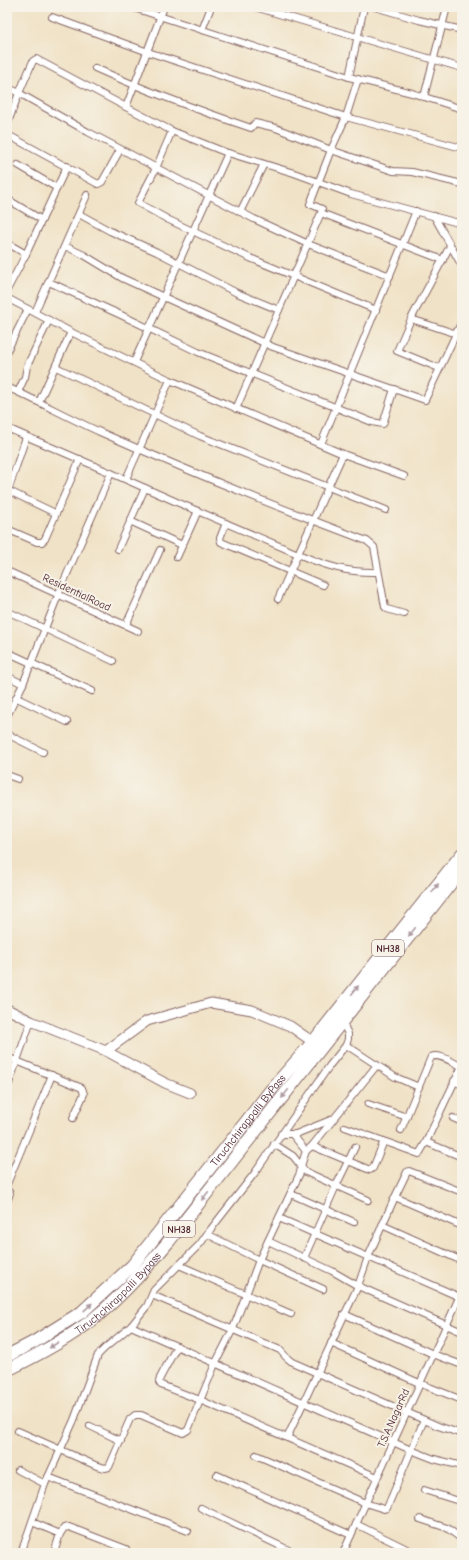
<svg xmlns="http://www.w3.org/2000/svg" width="469" height="1560" font-family="'Comic Neue',sans-serif">
<rect width="100%" height="100%" fill="#f7f3e8"/>
<filter id="ink" filterUnits="userSpaceOnUse"><feTurbulence type="fractalNoise" baseFrequency=".025" numOctaves="2"/><feDisplacementMap in="SourceGraphic" scale="8" xChannelSelector="R" yChannelSelector="G"/><feConvolveMatrix kernelMatrix="1 2 1 2 8 2 1 2 1" color-interpolation-filters="sRGB"/></filter>
<filter id="wash" filterUnits="userSpaceOnUse"><feTurbulence type="fractalNoise" baseFrequency=".012" numOctaves="4" result="noise"/><feDisplacementMap in="SourceGraphic" scale="16" xChannelSelector="R" yChannelSelector="G"/><feGaussianBlur stdDeviation="0.9" result="paint"/><feColorMatrix in="noise" values="0 0 0 0 0 0 0 0 0 0 0 0 0 0 0 0 0 1.4 0 .05"/><feComposite in="paint" operator="in"/></filter>
<g filter="url(#wash)">
<rect width="100%" height="100%" fill="#f0e2c6"/>
</g>
<g filter="url(#ink)">
<g fill="none" stroke-linecap="round" stroke-linejoin="round">
<g stroke="#846361" stroke-width="8">
<g id="street">
<path d="M131,7L349,77L412,93L462,109"/>
<path d="M255,7L462,68"/>
<path d="M375,7L419,20L462,30"/>
<path d="M52,17L148,52L346,117L462,148"/>
<path d="M202,30L211,7"/>
<path d="M95,68C146,91 198,110 251,128L255,123L276,128L331,150L393,171L412,172L462,184"/>
<path d="M349,77L364,7"/>
<path d="M7,87L19,93L33,61L36,59L126,107L164,7"/>
<path d="M424,97L447,7"/>
<path d="M126,107L172,131L225,152L294,173L351,194L462,224"/>
<path d="M7,125L19,93L88,132L254,219L308,244L390,276"/>
<path d="M172,131L156,168L138,203L169,220L250,258L376,310"/>
<path d="M7,133L8,135L98,184L102,182L120,150"/>
<path d="M18,165L57,188"/>
<path d="M7,199L42,220"/>
<path d="M240,212L264,164"/>
<path d="M321,213L443,260"/>
<path d="M79,214L110,231L157,252L237,293L279,310"/>
<path d="M434,216L462,266"/>
<path d="M7,243L26,254"/>
<path d="M65,246L84,255L122,278L273,347L425,400L462,321"/>
<path d="M49,282L121,315L198,352L372,422L383,424L394,389"/>
<path d="M7,290L26,254L67,166"/>
<path d="M7,298L71,332L170,380L343,454L404,476"/>
<path d="M35,312L87,195"/>
<path d="M411,319L457,334"/>
<path d="M7,351L28,309"/>
<path d="M134,362L228,153"/>
<path d="M56,367L200,436L386,510"/>
<path d="M439,368L397,351L411,319L450,246"/>
<path d="M7,387C38,401 69,418 100,432C188,471 277,507 367,541L374,547L385,607L387,609L404,614"/>
<path d="M18,392L25,377L27,366L49,320"/>
<path d="M39,402L71,332"/>
<path d="M236,409L321,213L322,209L310,204L331,150L346,117L358,79"/>
<path d="M7,428L111,473L179,503L298,554L343,454"/>
<path d="M321,444L416,211"/>
<path d="M126,479L170,380"/>
<path d="M7,490L55,513"/>
<path d="M8,491L26,437"/>
<path d="M130,521L182,545"/>
<path d="M226,523L220,538L221,542L323,585"/>
<path d="M7,529L37,542H42L45,539L80,459"/>
<path d="M118,549L145,488"/>
<path d="M177,557L198,511"/>
<path d="M7,571L138,631"/>
<path d="M278,599L298,554C326,566 347,573 378,572"/>
<path d="M7,611L113,661"/>
<path d="M126,625L160,550"/>
<path d="M7,652L92,691"/>
<path d="M7,676L23,684"/>
<path d="M17,698L67,722"/>
<path d="M7,716L23,684L61,588L111,473"/>
<path d="M7,734L43,752"/>
<path d="M7,775L18,779"/>
<path d="M346,1045L395,1077L419,1087"/>
<path d="M7,1057L82,1088L84,1094L73,1118"/>
<path d="M462,1066L426,1142L462,1157"/>
<path d="M454,1081L462,1085"/>
<path d="M7,1089L31,1021"/>
<path d="M368,1104L407,1117"/>
<path d="M453,1118L462,1122"/>
<path d="M345,1127L419,1154L426,1142"/>
<path d="M401,1130L431,1057C440,1053 453,1063 461,1066"/>
<path d="M281,1134H296L333,1119"/>
<path d="M292,1134L306,1151"/>
<path d="M274,1144L293,1156L301,1166"/>
<path d="M312,1146L370,1170L373,1168L384,1141"/>
<path d="M301,1166L306,1151L312,1146L377,1065"/>
<path d="M7,1184L52,1075"/>
<path d="M7,1190L10,1193L7,1202"/>
<path d="M291,1194L354,1222"/>
<path d="M395,1197L407,1172L409,1171L462,1192"/>
<path d="M279,1218L462,1298"/>
<path d="M382,1225L462,1261"/>
<path d="M207,1234L254,1174L330,1065L346,1045L348,1039V1034L342,1021"/>
<path d="M268,1241L332,1271L358,1286L462,1332"/>
<path d="M304,1258L336,1186L355,1147"/>
<path d="M179,1265L291,1314"/>
<path d="M152,1295L280,1350L286,1357L292,1362L438,1426L462,1434"/>
<path d="M344,1314L433,1354L462,1365"/>
<path d="M131,1326L411,1450L434,1459L462,1466"/>
<path d="M331,1343L419,1383L462,1400"/>
<path d="M177,1346L160,1378L159,1382L161,1385L200,1400L377,1477"/>
<path d="M90,1426L121,1441"/>
<path d="M18,1431L97,1466L105,1468L109,1467L130,1419L135,1415H141L183,1433L188,1430L215,1364L233,1329L259,1260L300,1173L301,1166L306,1172L368,1200"/>
<path d="M287,1438L358,1286L368,1257L395,1197L462,1226"/>
<path d="M256,1455L365,1503L384,1509L387,1508L424,1420"/>
<path d="M18,1470L45,1484"/>
<path d="M217,1475L351,1535"/>
<path d="M48,1477L188,1531"/>
<path d="M424,1490L462,1502"/>
<path d="M201,1508L295,1553"/>
<path d="M420,1519L447,1528L462,1539"/>
<path d="M32,1522L60,1534L54,1553"/>
<path d="M356,1524L415,1553"/>
<path d="M60,1534L64,1528L69,1527L126,1549"/>
<path d="M21,1553L45,1484L74,1420L98,1355L105,1348L131,1326L147,1306L154,1290L200,1244L207,1234L259,1260L323,1289"/>
<path d="M343,1553L462,1291"/>
</g>
</g>
<g stroke="#846361" stroke-width="11">
<g id="secondary">
<path d="M7,1009L31,1021L106,1051L165,1083L190,1093"/>
<path d="M106,1051L147,1021L211,1003L252,1010L290,1026L313,1042H319"/>
</g>
</g>
<g stroke="#846361" stroke-width="14">
<g id="highway">
<path id="s1" d="M7,1356L34,1342L82,1312L132,1266L213,1164L271,1090L313,1042L462,854"/>
<path id="s2" d="M7,1370C36,1356 66,1340 92,1320C121,1297 145,1270 169,1241L462,869"/>
</g>
</g>
<use href="#street" stroke="#fff" stroke-width="6"/>
<use href="#secondary" stroke="#fff" stroke-width="9"/>
<use href="#highway" stroke="#fff" stroke-width="12"/>
</g>
<defs><path id="oneway-solid" d="M-6-.8H1V-3.2L6.5 0L1 3.2V.8H-6Z"/></defs>
<g fill="#ae9aa0">
<use href="#oneway-solid" transform="translate(435 888) rotate(-52)"/>
<use href="#oneway-solid" transform="translate(412 932) rotate(128)"/>
<use href="#oneway-solid" transform="translate(355 990) rotate(-52)"/>
<use href="#oneway-solid" transform="translate(285 1094) rotate(128)"/>
<use href="#oneway-solid" transform="translate(205 1196) rotate(128)"/>
<use href="#oneway-solid" transform="translate(88 1307) rotate(-43)"/>
<use href="#oneway-solid" transform="translate(54 1345) rotate(147)"/>
</g>
</g>
<g text-anchor="middle" stroke-width="4" stroke-linejoin="round" paint-order="stroke">
<g fill="#f7f3e8" stroke="#7e5f64" stroke-width="1">
<rect x="372" y="940" width="32" height="16" rx="3"/>
<rect x="163" y="1221" width="32" height="16" rx="3"/>
</g>
<g font-size="10" font-weight="bold" fill="#4a1f2b">
<text x="388" y="952">NH38</text>
<text x="179" y="1233">NH38</text>
</g>
<g font-size="11" fill="#4a1f2b" stroke="#f7f3e8">
<text transform="translate(77 592) rotate(25)" y="4">ResidentialRoad</text>
<text dy="4" stroke="none"><textPath href="#s1" startOffset="341">Tiruchchirappalli ByPass</textPath></text>
<text dy="4" stroke="none"><textPath href="#s2" startOffset="136">Tiruchchirappalli Bypass</textPath></text>
<text transform="translate(393 1418) rotate(-66)" y="4">T.S.A.NagarRd</text>
</g>
</g>
<rect width="469" height="1560" fill="none" stroke="#f7f3e8" stroke-width="24"/>
</svg>
